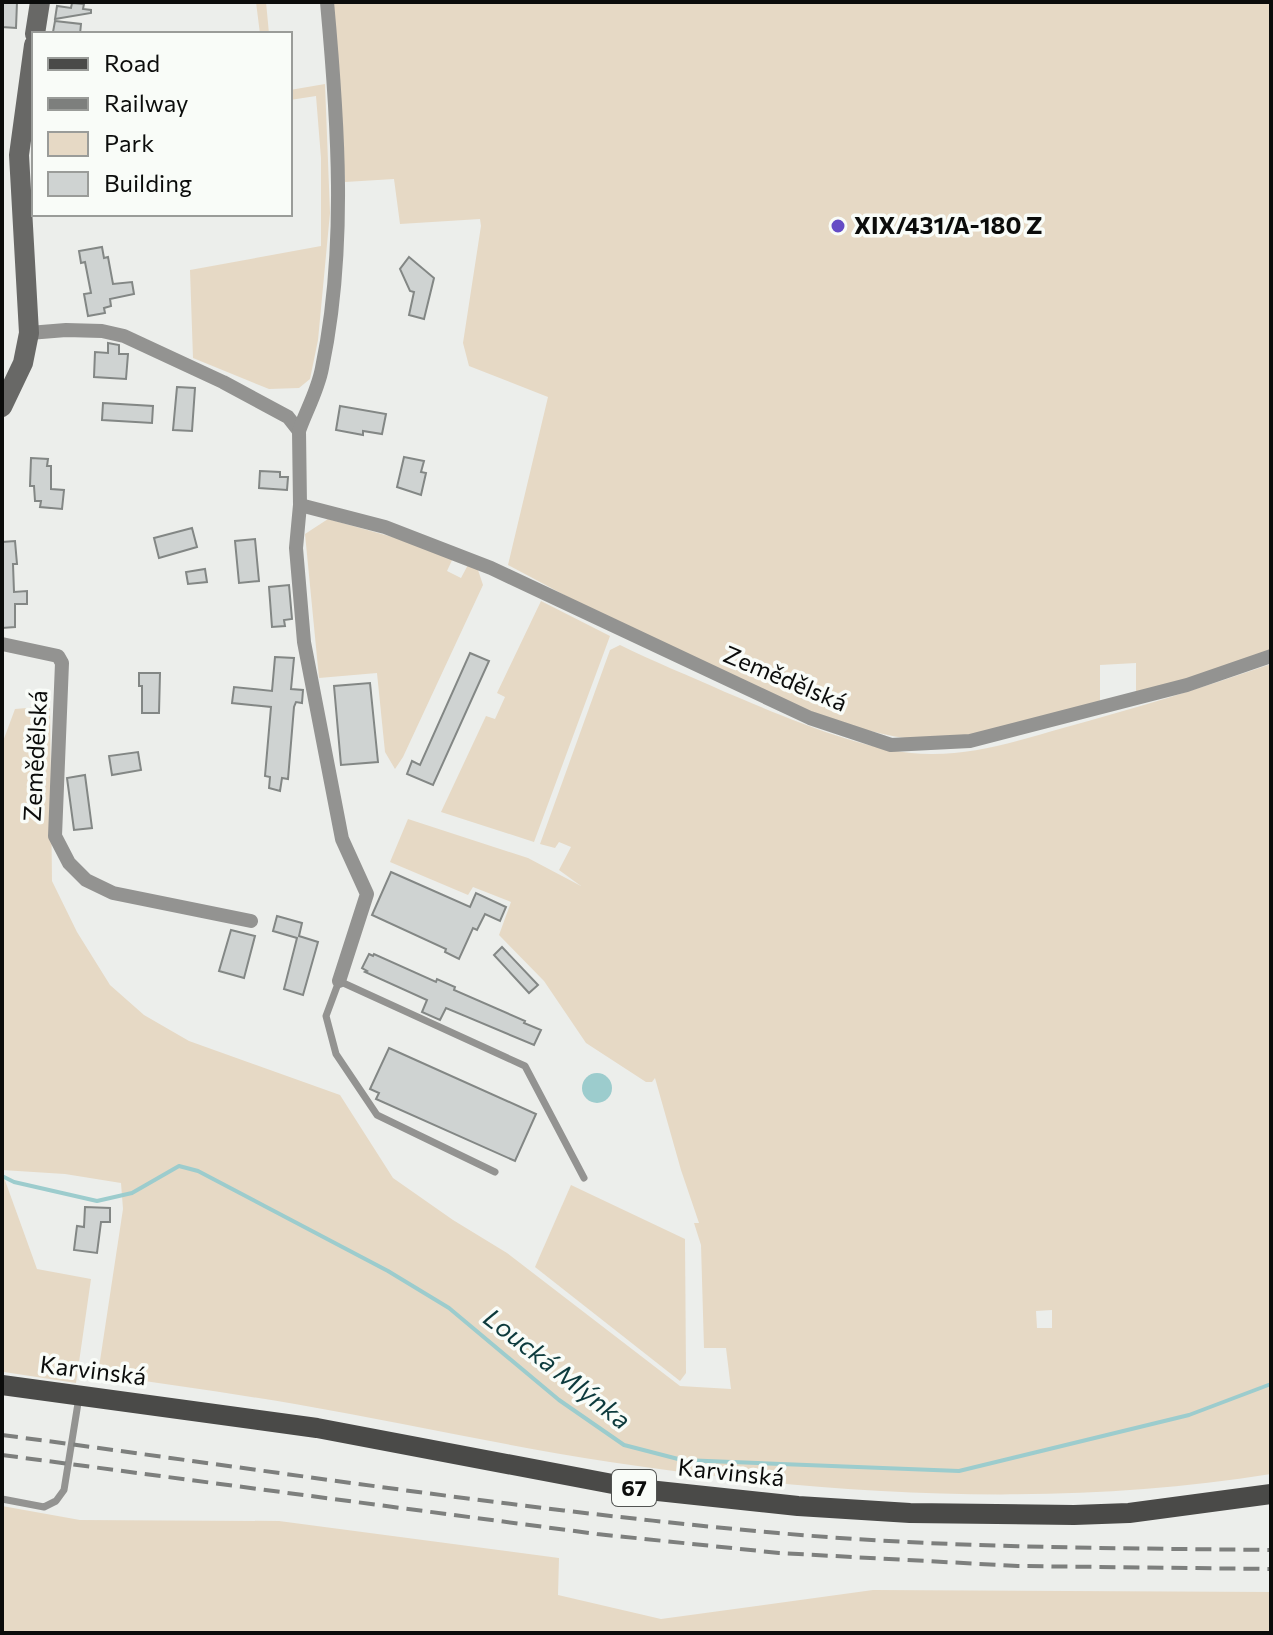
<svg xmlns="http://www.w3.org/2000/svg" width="1273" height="1635" font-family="Commissioner,sans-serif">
<rect width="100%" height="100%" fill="#eceeeb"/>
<g fill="#e6d9c5" fill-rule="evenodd">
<path d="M256,2H266L269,34H260Z"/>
<path d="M330,2H1271V650L1136,696V663L1100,665V707C1041,720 981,740 920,739C887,738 851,726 820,715C711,677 610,619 508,565L548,397L469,366L463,343L481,226L480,219L400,224L394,179L345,182Z"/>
<path d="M325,84L330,213L318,340L310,379L299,388L269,389L193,358L190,270L321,246V158L316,96L290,100V90Z"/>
<path d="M328,519L421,545L453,558L447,571L461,578L469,563L478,570L483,585L403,757L395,769L385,752L377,673L319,678L305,534Z"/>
<path d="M541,601L610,636L534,842L441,812L486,716L495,719L505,697L497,693Z"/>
<path d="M620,645C654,662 690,676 725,692C783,716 870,755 933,754C977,754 1021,740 1063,728C1133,709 1202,688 1271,664V1474C1053,1509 827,1495 610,1462C504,1446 400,1422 295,1404C230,1393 164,1384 98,1374L123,1209L121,1183L65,1174L2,1170V744L15,709L50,706L52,881L77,932L110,985L144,1015L189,1041L340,1095L393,1178L453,1220L507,1253L680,1386L731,1389L726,1348H704L701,1245L694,1223H699L681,1170L655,1078L652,1082H646L586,1043L544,981L499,935L511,902L473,887L468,895L390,862L408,819L528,858L581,886L559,870L571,847L559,842L555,848L540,844L610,650ZM1052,1310V1328H1037L1036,1311Z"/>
<path d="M2,1172L37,1269L91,1279L76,1383L4,1372L2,1368Z"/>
<path d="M571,1185L685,1239L686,1373L680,1381L535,1267Z"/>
<path d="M2,1506L80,1520L279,1521L559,1558L558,1595L661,1619L873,1590L1271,1592V1633H2Z"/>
</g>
<circle fill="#9ccccd" cx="597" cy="1088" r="15"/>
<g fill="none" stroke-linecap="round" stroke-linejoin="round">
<path stroke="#9ccccd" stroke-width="4" d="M2,1176L14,1182L97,1201L132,1193L179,1166L198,1171L388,1271L449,1308L559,1400L624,1445L682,1460L959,1471L1189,1415L1271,1384"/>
</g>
<g fill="#cfd3d2" stroke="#838785" stroke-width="2">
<path d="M2,2H17L16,28L2,27Z"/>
<path d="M72,3L84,4L83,9L91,10V13L55,19L57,6L71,8Z"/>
<path d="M55,21L81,24L80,34L53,32Z"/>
<path d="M102,247L104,258L108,257L113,284L132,282L134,294L110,299L111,306L104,308L105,313L88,316L84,294L91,293L85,262L81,263L79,251Z"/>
<path d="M409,257L434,278L424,319L409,315L414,292L410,291L400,269Z"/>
<path d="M108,343L119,345V354H128L126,379L94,377L95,352L108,353Z"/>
<path d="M177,387L195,388L192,431L173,430Z"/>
<path d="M103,403L153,406L152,423L102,420Z"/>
<path d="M340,406L386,414L382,434L363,431V435L336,430Z"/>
<path d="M404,457L424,461L421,472L426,473L421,495L397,487Z"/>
<path d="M31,458L48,459L47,466H51V489L64,490L62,509L40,507L41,501H35L34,486H30Z"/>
<path d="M260,471L280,472V477H288L287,490L259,488Z"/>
<path d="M192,528L197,547L159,558L154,538Z"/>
<path d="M255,539L259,581L239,583L235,541Z"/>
<path d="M15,541L17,564H13L14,592L27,591V604H15V627L2,628V542Z"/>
<path d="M205,569L207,582L188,584L186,572Z"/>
<path d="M289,585L292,619L284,620L285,626L272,627L269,587Z"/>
<path d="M470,653L489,661L433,785L407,774L412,761L420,765Z"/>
<path d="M275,657L294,658L291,689L303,690L302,703L296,702L294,707L288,779L282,778L280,791L269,788L270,777L265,776L271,707L232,703L234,687L272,691Z"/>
<path d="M139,673H160L159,713H142V686H139Z"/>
<path d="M370,683L378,762L341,765L334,686Z"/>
<path d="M138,752L141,770L112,775L109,756Z"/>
<path d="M85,775L92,828L74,830L67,778Z"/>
<path d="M391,872L470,907L476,893L506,907L500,921L485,914L477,930L473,928L459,959L445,952L446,949L372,915Z"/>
<path d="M277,916L302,923L299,936L318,942L303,995L284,989L297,938L273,931Z"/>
<path d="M231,930L255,936L244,978L219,971Z"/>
<path d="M502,947L538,985L529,993L494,955Z"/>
<path d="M369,954L373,956L374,954L436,982L437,979L455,987L454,990L525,1021L524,1023L541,1030L534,1045L446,1008L440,1020L422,1012L427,1000L365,972L367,971L362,968Z"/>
<path d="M389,1048L536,1114L515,1161L376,1099L379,1093L370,1089Z"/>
<path d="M85,1207L110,1208V1222H101L97,1253L74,1250L77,1226L84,1227Z"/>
</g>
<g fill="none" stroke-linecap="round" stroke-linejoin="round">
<g stroke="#939391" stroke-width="7">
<path d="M495,1172L377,1115L336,1054L326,1016L339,981L525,1066L584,1178"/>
<path d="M2,1499L44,1507L56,1501L64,1490L79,1397"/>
</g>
<g stroke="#939391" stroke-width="14">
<path d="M29,333L66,330L102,331L124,336L223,382L288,417L299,431L300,505L296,548L304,642L342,839L367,894L339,981"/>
<path d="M299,431C306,411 318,390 322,368C347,249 338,122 327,2"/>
<path d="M300,505L385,527L491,568L810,718L891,745L970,741L1187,685L1271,656"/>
<path d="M2,644L58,656L62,663L55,836L69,863L86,880L113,893L251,921"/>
</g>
<g stroke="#686866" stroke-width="20">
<path d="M35,34L40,2"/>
<path d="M2,407L23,363L29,333L19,155L34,45"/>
</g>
<path stroke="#4a4a48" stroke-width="20" d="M2,1385L317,1428L639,1489L798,1506L910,1513L1074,1515L1129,1513L1271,1494"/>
<g stroke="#7d7f7d" stroke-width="4" stroke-dasharray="16 8" stroke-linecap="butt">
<path d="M2,1435C260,1469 518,1510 778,1533C942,1548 1107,1548 1271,1550"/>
<path d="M2,1455L597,1534L779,1553L1018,1566L1271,1569"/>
</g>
</g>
<circle fill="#654cc5" stroke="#f9fcf8" stroke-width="3" cx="838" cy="226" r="8"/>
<g text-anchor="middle" stroke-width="7" stroke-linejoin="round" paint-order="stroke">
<rect fill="#f9fcf8" stroke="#525452" stroke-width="2" x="612" y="1470" width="44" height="36" rx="6"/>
<g font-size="22" font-weight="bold" fill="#0b0c0b">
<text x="634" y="1496">67</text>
</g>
<g font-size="24" font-weight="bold" fill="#0b0c0b" stroke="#f9fcf8" text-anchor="start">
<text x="854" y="234">XIX/431/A-180 Z</text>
</g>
<g font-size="24" fill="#0b0c0b" stroke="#f9fcf8">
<text transform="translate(785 679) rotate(23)" y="8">Zemědělská</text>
<text transform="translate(36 756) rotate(-87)" y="8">Zemědělská</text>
<text transform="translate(93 1371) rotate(7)" y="8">Karvinská</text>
<text transform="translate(731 1473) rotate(6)" y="8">Karvinská</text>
</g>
<g font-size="26" font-style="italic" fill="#0c3a3c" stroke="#f9fcf8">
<text transform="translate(557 1369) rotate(38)" y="9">Loucká Mlýnka</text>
</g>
</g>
<rect width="1273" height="1635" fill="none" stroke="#0b0c0b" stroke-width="8"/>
<rect x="32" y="32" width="260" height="184" fill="#f9fcf8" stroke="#9a9c99" stroke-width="2"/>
<rect x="48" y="58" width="40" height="12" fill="#4a4a48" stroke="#9a9c99" stroke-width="2"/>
<text x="104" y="72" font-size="24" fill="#0b0c0b">Road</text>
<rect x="48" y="98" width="40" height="12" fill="#7d7f7d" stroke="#9a9c99" stroke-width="2"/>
<text x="104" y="112" font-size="24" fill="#0b0c0b">Railway</text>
<rect x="48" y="132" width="40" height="24" fill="#e6d9c5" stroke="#9a9c99" stroke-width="2"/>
<text x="104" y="152" font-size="24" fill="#0b0c0b">Park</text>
<rect x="48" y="172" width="40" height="24" fill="#cfd3d2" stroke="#9a9c99" stroke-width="2"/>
<text x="104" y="192" font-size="24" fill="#0b0c0b">Building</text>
</svg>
